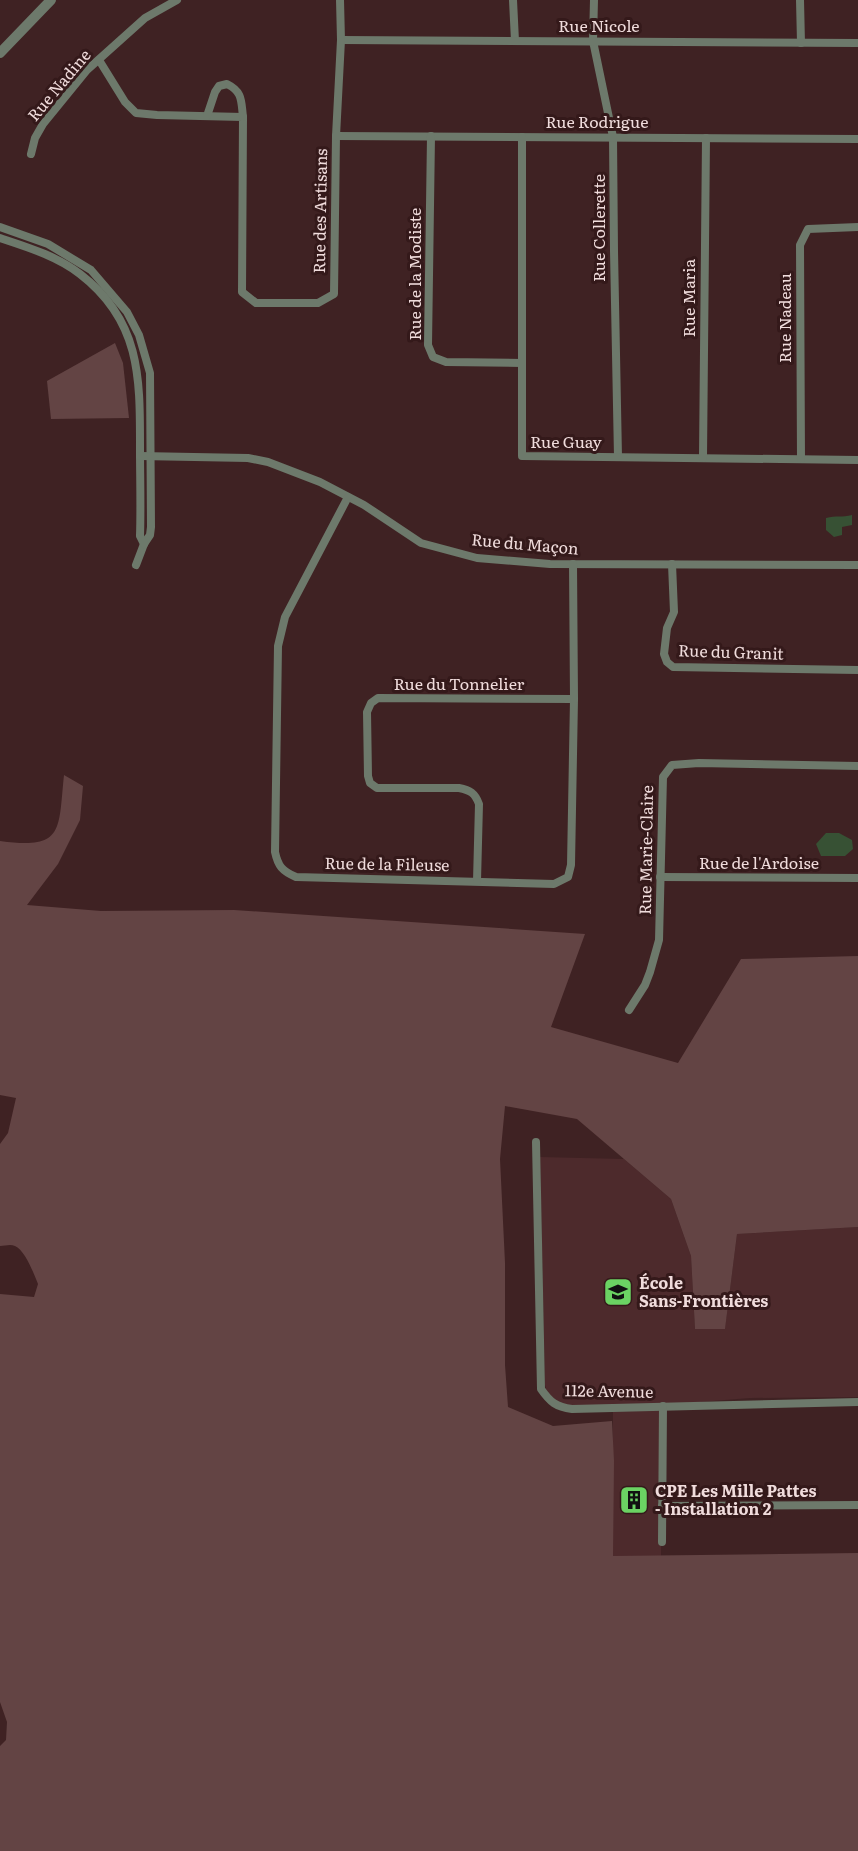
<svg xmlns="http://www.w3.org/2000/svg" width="858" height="1851" font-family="Literata,serif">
<rect width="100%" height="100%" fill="#3f2223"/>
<path fill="#4d2a2c" d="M540,1157L624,1159L671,1199L691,1256L695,1329L725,1328L737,1234L858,1227V1397L750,1398L663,1405L661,1556H613V1407L572,1409L548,1396L545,1385Z"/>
<g fill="#634444">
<path d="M115,343L123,363L129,418L51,419L47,381Z"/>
<path d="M64,775L83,786L80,820L58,864L27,905L101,911L234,910L585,934L551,1027L678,1063L741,959L858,956V1227L737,1234L725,1329H695L691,1256L671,1199L577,1119L505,1106L500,1159L505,1263V1365L508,1407L553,1426L612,1421L614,1461L613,1556L858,1553V1851H0V1746L6,1740L7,1722L0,1702V1294L34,1297L38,1284C34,1274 25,1250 15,1246C10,1244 5,1246 0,1246V1144L8,1133L16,1098L0,1095V841C65,850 58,830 64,775Z"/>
</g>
<g fill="#375134">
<path d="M852,515V525L842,527V535L834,537L826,530V518C836,515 842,518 852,515Z"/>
<path d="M826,833H839L852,840L853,849L845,856H821L816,844Z"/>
</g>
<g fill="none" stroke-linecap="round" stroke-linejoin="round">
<g stroke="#6d796b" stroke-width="8">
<path d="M513,0L515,41"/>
<path d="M594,0L593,41L613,137L614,251L618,457"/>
<path d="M800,0L801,43"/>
<path d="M341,40L858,43"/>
<path d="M99,60L125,102L136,113L157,115L243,117L242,292L256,303H318L334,294L336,136L341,40L340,0"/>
<path d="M207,116L215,92L219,86L227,84C243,92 241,101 243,117"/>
<path d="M336,136L858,139"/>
<path d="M431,136L428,345L433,357L446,362L522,363"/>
<path d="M522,137V456L858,460"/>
<path d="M31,154L35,138L43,124L87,70L145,18L177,0"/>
<path d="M0,227L48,244L91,270L127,312L139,335L150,373L151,527L150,535L144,544L136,565"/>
<path d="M0,238C27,247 57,256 80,274C141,321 140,378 140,448C140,477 141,507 140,536L144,544"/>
<path d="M140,456L248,458L268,462L320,482L364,505L421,543L477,558L550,564L858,565"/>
<path d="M703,458L706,138"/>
<path d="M801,459L800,245L808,229L858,227"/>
<path d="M348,497L285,617L278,646L275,852C278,866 282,871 296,877L554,884L568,877L571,865L574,699L573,564"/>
<path d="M672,564L674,612L667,628L664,654L667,662L673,667L858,670"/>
<path d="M660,877L858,878"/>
<path d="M477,881L479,804C475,793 470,790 459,788H377L370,783L368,776L367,712L371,703L378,698L574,699"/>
<path d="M629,1010L645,985L650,972L659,940L663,777L672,765L699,763L858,766"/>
<path d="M536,1142L541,1389C550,1402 556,1407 572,1409L858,1402"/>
<path d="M662,1506L858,1505"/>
<path d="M662,1542L663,1406"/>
</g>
<path stroke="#6d796b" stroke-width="10" d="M0,53L51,0"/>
</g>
<defs>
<g id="school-square" transform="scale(1.5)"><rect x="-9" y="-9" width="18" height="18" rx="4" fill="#6bd363" stroke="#34191a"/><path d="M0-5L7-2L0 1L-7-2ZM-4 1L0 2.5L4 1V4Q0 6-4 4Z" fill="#111"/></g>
<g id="building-square" transform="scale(1.5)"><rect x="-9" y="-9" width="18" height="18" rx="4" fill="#6bd363" stroke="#34191a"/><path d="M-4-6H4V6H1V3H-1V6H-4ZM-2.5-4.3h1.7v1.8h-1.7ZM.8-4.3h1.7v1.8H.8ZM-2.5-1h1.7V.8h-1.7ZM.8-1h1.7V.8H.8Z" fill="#111"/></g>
</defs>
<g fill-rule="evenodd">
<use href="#school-square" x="618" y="1292"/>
<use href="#building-square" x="634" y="1500"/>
</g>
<g text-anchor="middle" stroke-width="6" stroke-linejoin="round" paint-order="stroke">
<g font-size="16" fill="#f0dcdc" stroke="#34191a">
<text x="599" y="32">Rue Nicole</text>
<text transform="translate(59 85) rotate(-50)" y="6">Rue Nadine</text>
<text x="597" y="128">Rue Rodrigue</text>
<text transform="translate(320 211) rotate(-89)" y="6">Rue des Artisans</text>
<text transform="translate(599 228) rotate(-90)" y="6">Rue Collerette</text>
<text transform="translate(415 274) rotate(-90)" y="6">Rue de la Modiste</text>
<text transform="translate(689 298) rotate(-90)" y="6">Rue Maria</text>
<text transform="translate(785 318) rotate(-90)" y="6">Rue Nadeau</text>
<text x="566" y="448">Rue Guay</text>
<text transform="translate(525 544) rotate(5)" y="6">Rue du Maçon</text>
<text transform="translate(731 652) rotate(2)" y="6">Rue du Granit</text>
<text x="459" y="690">Rue du Tonnelier</text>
<text transform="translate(646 850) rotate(-89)" y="6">Rue Marie-Claire</text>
<text x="759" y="869">Rue de l'Ardoise</text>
<text transform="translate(387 864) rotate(1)" y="6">Rue de la Fileuse</text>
<text transform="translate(609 1391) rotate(1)" y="6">112e Avenue</text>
</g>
<g font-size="16" font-weight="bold" fill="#f0dcdc" stroke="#34191a" text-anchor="start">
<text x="639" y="1289">École<tspan x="639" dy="18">Sans-Frontières</tspan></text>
<text x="655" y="1497">CPE Les Mille Pattes<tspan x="655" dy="18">- Installation 2</tspan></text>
</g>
</g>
</svg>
